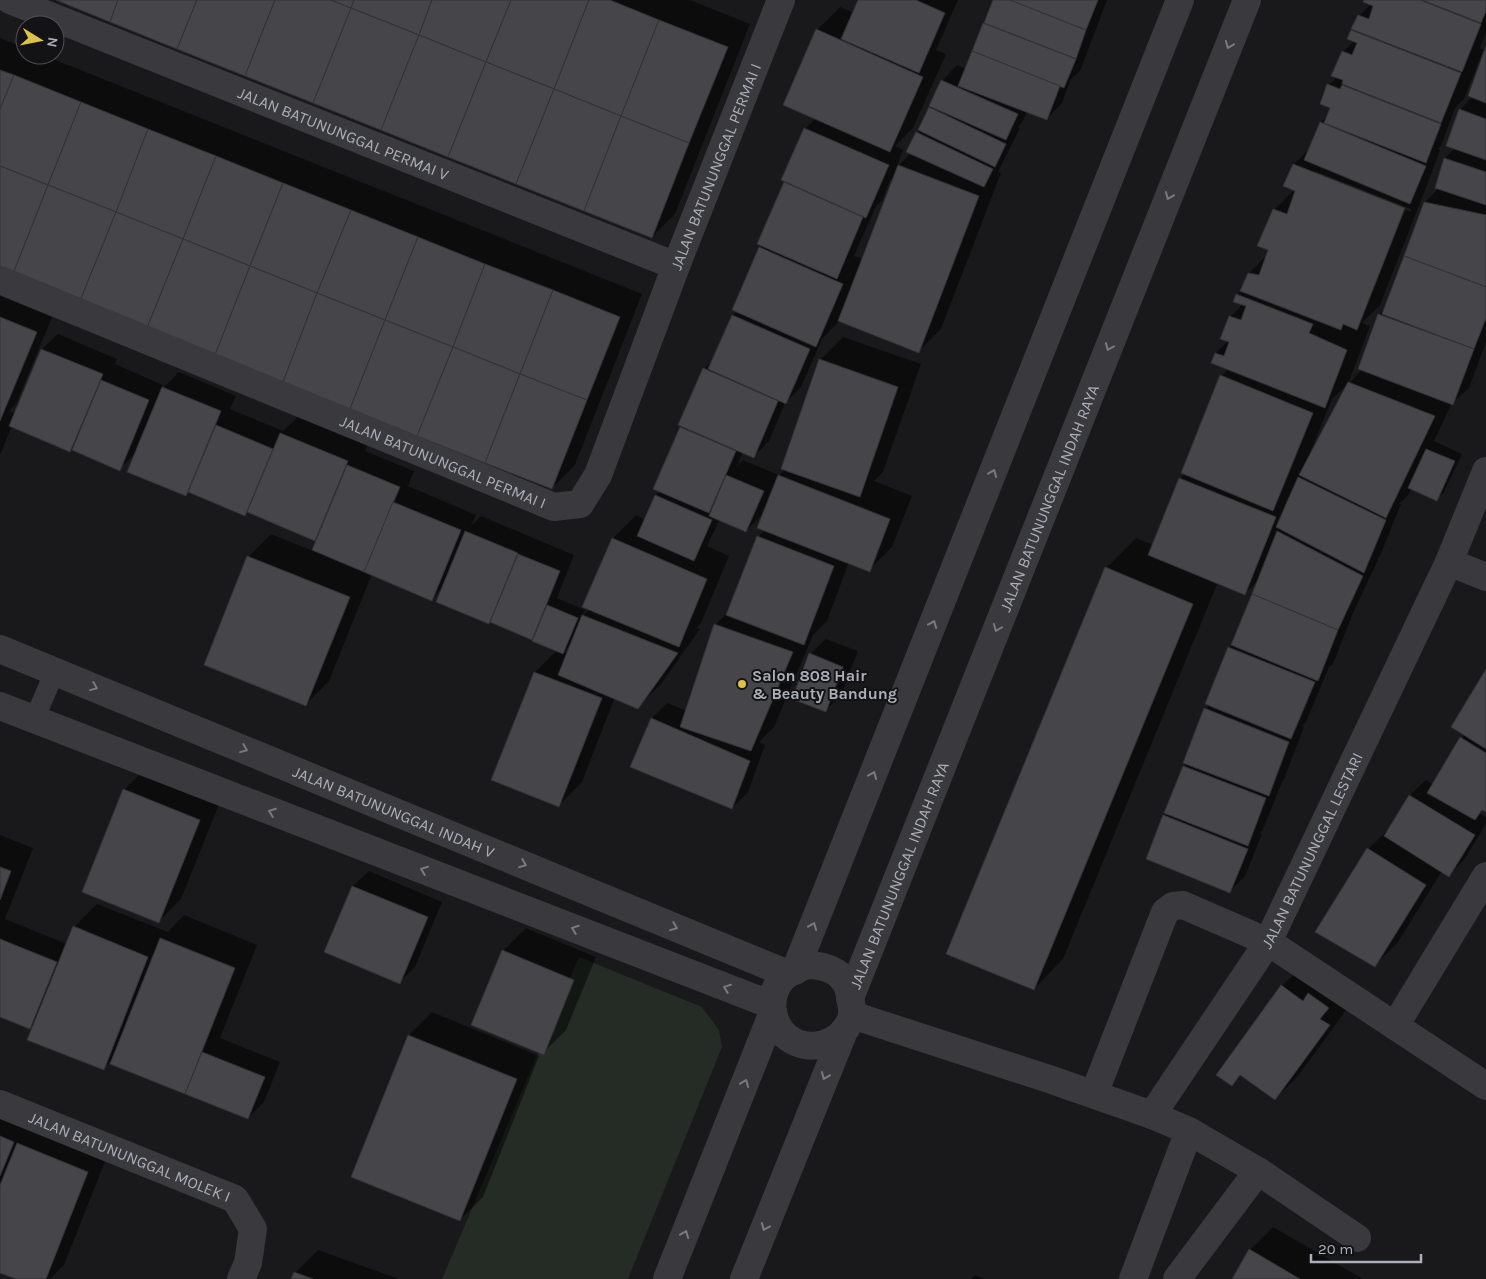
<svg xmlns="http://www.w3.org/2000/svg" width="1486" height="1279" font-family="Karla,sans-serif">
<rect width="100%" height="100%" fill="#19181a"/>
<path fill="#252c26" d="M579,957L702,1007L719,1030L722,1047L628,1279H442Z"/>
<g fill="#0007" fill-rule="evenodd">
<path d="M59,0H690L750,24L675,214L652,237Z"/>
<path d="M860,0H958L936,50L946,54L913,128L895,146L903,150L896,168L911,153L917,133L920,130L932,106L942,81L957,65L966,69L993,0H1107L1080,71L1071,79L1062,103L1047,119L1027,111L1022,123L1018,127L1020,128L998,172L1001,173L941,329L918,352L839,321L822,339L801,387L785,403L769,441L753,457L743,452L737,466L743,460L779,475L786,469L820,360L843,337L921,364L883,472L874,481L912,496L892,547L869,570L849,562L827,621L813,635L774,727L759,742L765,745L748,792L732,808L632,766L652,718L667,703L687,711L715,625L729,611L758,537L765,530V512L746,531L720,519L707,546L729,556L701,623L696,628L700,629L661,684L638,707L615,697L582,782L559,805L492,779L535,672L557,650L537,633L531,638L490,621L442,588L432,599L372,574L329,681L306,704L248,557L271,534L313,551L320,534L315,539L247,511L244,514L189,491L185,495L137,452L119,469L12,426L0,455V296L52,317L16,404L9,411L15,413L42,349L58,334L117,359L115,364L163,385L161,390L179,372L236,396L230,409L283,431L304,411L370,438L365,451L414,471L408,486L476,515L471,526L481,516L574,555L557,598L585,610L582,616L590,609L584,606L613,538L636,515L646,520L656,495L661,491L655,488L704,369L713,360L733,315L737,311L760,248L763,245L759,243L786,181L805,129L816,118L817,30L840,7L854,13ZM890,180L893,181L863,259L854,256L876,206L882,201ZM571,644L568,653L564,652Z"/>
<path d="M1365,0H1486V33L1480,48L1486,51V49V342L1469,388L1452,403L1434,441L1462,454L1444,492L1437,499L1412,488L1409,494L1399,504H1401L1380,556L1377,559L1378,560L1353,613L1333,664L1329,667L1306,722L1302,726L1304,727L1284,779L1282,782L1263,829L1260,833L1262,834L1245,876L1230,891L1164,816L1167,813L1184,766L1187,763L1205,709L1210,705L1229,648L1233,643L1259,580L1245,593L1218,582L1063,959L1034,989L1106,568L1136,538L1153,545L1180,479L1185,473L1221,376L1229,369L1216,353L1228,341L1230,317L1243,304L1237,295L1242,290L1249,273L1268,254L1274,210L1295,189L1294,164L1310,148L1321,123L1329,114L1332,108L1321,103L1329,85L1337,77L1343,52L1354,41L1352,31L1359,16L1371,4ZM1483,51L1485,52L1473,96L1460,110L1455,148L1445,158L1436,187L1439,188L1425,202L1385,308L1379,314L1359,368L1363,369L1349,383L1311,454L1310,453L1332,399L1348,384L1370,326L1362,323L1380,305L1427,185L1440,150L1438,149L1441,146L1455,108L1464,99ZM1315,171L1411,209V212L1315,174Z"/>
<path d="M0,38L25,48V55H43L642,294L575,465L552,488L0,268Z"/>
<path d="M826,639L858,651L841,695L825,711L810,654Z"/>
<path d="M1486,672V811L1484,810L1480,814L1486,817V824L1464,860L1449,875L1442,871L1398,942L1375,965L1368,849L1392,826L1410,795L1426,780L1434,785L1465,734Z"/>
<path d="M147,767L222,797L181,899L158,922L124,790Z"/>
<path d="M0,835L33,848L5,919L67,944L74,927L97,904L168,932L184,915L257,945L220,1038L280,1062L264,1102L248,1118L189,1087L185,1092L114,1058L103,1069L36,1022L30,1028L0,1016Z"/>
<path d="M369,871L442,902L415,967L399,983L326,952L353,886Z"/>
<path d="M526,928L596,957L566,1030L543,1053L503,951Z"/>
<path d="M1305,963L1352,1002L1298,1076L1275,1099L1242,1075L1232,1084L1282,986Z"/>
<path d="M432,1012L539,1056L483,1197L460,1220L352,1177L409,1035Z"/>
<path d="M0,1104L110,1149L64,1265L50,1279H19L0,1271Z"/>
<path d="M1273,1227L1363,1279H1233L1250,1250Z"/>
<path d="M318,1250L399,1279H293L295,1273Z"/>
<path d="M975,1275L985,1279H971Z"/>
</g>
<g fill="#46454a" stroke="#333236">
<path d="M56,0H118L110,22Z"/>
<path d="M118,0H197L177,49L110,22Z"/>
<path d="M197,0H275L245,76L177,49Z"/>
<path d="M275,0H331L351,8L313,103L245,76Z"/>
<path d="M331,0H354L351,8Z"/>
<path d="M354,0H432L419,35L351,8Z"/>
<path d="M432,0H511L486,62L419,35Z"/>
<path d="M511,0H589L554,89L486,62Z"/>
<path d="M589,0H610L659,20L621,116L554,89Z"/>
<path d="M858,0H916L945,13L919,73L841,39Z"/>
<path d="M993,0H1011L1086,30L1076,59L984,23Z"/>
<path d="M1010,0H1098L1086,30Z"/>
<path d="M1364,0H1420L1481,24L1462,72L1351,29L1358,15L1369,19L1373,6L1363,2Z"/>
<path d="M1422,0H1486V11L1481,23Z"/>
<path d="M351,8L419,35L381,130L313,103Z"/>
<path d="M659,20L728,47L689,143L621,116Z"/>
<path d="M983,23L1076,59L1064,88L972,51Z"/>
<path d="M816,29L923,77L890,152L783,105Z"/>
<path d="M1351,30L1461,73L1441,123L1342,84L1343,80L1331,76L1342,51L1352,55L1357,43L1347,39Z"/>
<path d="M419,35L486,62L448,157L381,130Z"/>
<path d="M1486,46V103L1468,96Z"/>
<path d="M972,51L1060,86L1047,120L958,86Z"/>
<path d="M486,62L554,89L516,184L448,157Z"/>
<path d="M0,70L14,75L0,109Z"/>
<path d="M14,75L81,102L48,185L0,166V109Z"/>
<path d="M941,80L1018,114L1006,140L929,106Z"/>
<path d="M1327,84L1340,89L1342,85L1441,124L1426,163L1324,123L1330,108L1320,104Z"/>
<path d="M554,89L621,116L584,211L516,184Z"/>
<path d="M81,102L148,129L116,212L48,185Z"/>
<path d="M929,107L1006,144L995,167L918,130Z"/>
<path d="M1459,109L1486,119V160L1446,146Z"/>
<path d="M621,116L689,143L652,238L584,211Z"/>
<path d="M1320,122L1426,166L1410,204L1304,160Z"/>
<path d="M804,128L889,165L866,218L781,180Z"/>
<path d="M148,129L216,156L183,239L116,212Z"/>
<path d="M916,132L993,169L984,187L906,152Z"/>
<path d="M216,156L283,183L250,266L183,239Z"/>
<path d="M1444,158L1486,172V205L1435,188Z"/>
<path d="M1293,164L1405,208L1357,330L1343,324L1341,330L1240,291L1248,273L1259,275L1268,250L1257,246L1273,209L1287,214L1295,191L1283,186Z"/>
<path d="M898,165L979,196L919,353L838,321Z"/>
<path d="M0,166L48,185L13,274L0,269Z"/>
<path d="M784,182L863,217L837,279L757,244Z"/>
<path d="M283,183L351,210L317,293L250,266Z"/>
<path d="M48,185L116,212L80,301L13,274Z"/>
<path d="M1424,202L1486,215V287L1404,256Z"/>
<path d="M351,210L418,237L385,320L317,293Z"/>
<path d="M116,212L183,239L147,328L80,301Z"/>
<path d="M418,237L485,264L453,347L385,320Z"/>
<path d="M183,239L250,266L215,355L147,328Z"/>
<path d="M759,247L843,284L816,347L732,310Z"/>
<path d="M1404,256L1486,287V318L1474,349L1382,314Z"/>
<path d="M485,264L553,290L520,374L453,347Z"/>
<path d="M250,266L317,293L283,382L215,355Z"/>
<path d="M553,290L620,317L587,400L520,374Z"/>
<path d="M317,293L385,320L350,409L283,382Z"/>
<path d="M1236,294L1313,324L1309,333L1347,350L1325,408L1211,363L1215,353L1224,356L1229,342L1220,339L1229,316L1241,320L1246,306L1233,302Z"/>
<path d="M1378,314L1474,349L1453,405L1358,369Z"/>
<path d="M732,315L810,349L786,404L708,369Z"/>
<path d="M0,317L37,332L0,421Z"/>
<path d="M385,320L453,347L417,436L350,409Z"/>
<path d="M453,347L520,374L485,463L417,436Z"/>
<path d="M41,349L103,374L70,452L9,426Z"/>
<path d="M819,359L898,387L860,497L781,469Z"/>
<path d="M703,368L778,401L754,458L678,425Z"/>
<path d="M520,374L587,400L552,489L485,463Z"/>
<path d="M1220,375L1313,413L1273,511L1181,473Z"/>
<path d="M101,380L149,400L120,471L72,450Z"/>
<path d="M1348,382L1435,416L1386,518L1299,475Z"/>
<path d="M162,387L221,411L186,496L127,472Z"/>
<path d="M216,425L273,449L245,516L188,492Z"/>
<path d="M680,427L736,451L709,513L653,489Z"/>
<path d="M280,433L348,461L315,541L247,512Z"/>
<path d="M1426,449L1455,461L1437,501L1408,488Z"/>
<path d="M347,465L400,487L364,572L312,550Z"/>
<path d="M726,475L764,491L746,532L709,516Z"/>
<path d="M778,475L890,519L870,572L757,528Z"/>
<path d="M1298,477L1386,520L1364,573L1276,527Z"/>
<path d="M1179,478L1276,517L1245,595L1148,555Z"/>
<path d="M655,495L712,520L694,561L637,536Z"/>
<path d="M393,502L461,530L432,601L364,572Z"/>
<path d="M465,531L518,553L489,624L436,602Z"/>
<path d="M1277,531L1363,576L1338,630L1252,594Z"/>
<path d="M757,536L834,566L804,645L726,615Z"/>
<path d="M612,538L707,579L679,647L582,607Z"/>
<path d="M518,554L560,571L532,640L490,622Z"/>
<path d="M247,556L350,597L306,706L204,665Z"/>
<path d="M1105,567L1193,604L1034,990L946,954Z"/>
<path d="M1252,594L1338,630L1318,681L1231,645Z"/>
<path d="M547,605L578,618L563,654L532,641Z"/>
<path d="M582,615L678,653L638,709L558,675Z"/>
<path d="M714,624L793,652L751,751L680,727Z"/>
<path d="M1228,647L1315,682L1291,739L1205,704Z"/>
<path d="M809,653L843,667L826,712L792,699Z"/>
<path d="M1486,669V749L1451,727Z"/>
<path d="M534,672L602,698L559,807L491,780Z"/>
<path d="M1204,708L1289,742L1269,796L1183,763Z"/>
<path d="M651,718L750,761L732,809L630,767Z"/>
<path d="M1460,737L1486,753V812L1482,810L1475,820L1427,793Z"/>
<path d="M1183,766L1266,798L1248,846L1164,813Z"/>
<path d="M123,789L200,820L159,923L82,892Z"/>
<path d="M1409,795L1475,835L1449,877L1384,836Z"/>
<path d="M1163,815L1248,849L1230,893L1146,859Z"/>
<path d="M1367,848L1426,885L1375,967L1315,932Z"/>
<path d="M0,867L11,871L0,900Z"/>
<path d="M352,886L428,917L400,984L324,952Z"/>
<path d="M73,926L148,957L104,1070L27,1040Z"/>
<path d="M160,938L235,968L185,1094L110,1064Z"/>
<path d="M0,939L57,962L30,1029L0,1017Z"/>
<path d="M502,950L574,980L544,1055L471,1025Z"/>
<path d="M1281,985L1303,1001L1308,993L1329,1008L1320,1019L1330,1025L1275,1100L1240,1075L1232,1086L1216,1075Z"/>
<path d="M408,1035L517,1079L460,1221L351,1177Z"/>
<path d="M202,1052L265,1077L248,1119L185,1094Z"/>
<path d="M0,1136L14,1142L0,1176Z"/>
<path d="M17,1143L88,1172L46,1279H16L0,1273V1185Z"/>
<path d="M1249,1249L1300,1279H1232Z"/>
<path d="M294,1272L313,1279H291Z"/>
</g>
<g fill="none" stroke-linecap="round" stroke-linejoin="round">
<path stroke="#3a3a3e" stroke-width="20" d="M34,720L55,671"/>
<g stroke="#3a3a3e" stroke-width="28">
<path id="s1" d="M10,0L676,266"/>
<path id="s2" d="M0,280L554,507L580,504L598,475L676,266L781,0"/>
<path d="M1449,562L1486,577"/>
<path id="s3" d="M0,649L788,974"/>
<path d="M0,706L772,1005"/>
<path d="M852,1015L1052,1080L1152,1115L1189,1131L1258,1171L1357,1238"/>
<path d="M1395,1026L1486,876"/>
<path d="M1094,1094L1165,912L1173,906L1183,905L1268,942L1486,1086"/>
<path id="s4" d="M0,1104L235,1199L253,1229L248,1263L241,1279"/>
<path id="s5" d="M1152,1115L1268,942L1449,562L1486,471"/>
<path d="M1133,1279L1189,1131"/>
<path d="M1177,1279L1258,1171"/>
</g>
<g stroke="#3a3a3e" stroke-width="28">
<path d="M806,965C827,965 848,973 850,997C851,1005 854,1009 851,1019C841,1045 809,1054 787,1037C770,1023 767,995 783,978C788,972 799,969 806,965Z"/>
<path d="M795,971L1180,0"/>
<path id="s6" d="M850,998L1247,0"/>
<path d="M667,1279L773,1012"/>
<path d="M744,1279L844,1031"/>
</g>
</g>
<defs><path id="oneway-chevron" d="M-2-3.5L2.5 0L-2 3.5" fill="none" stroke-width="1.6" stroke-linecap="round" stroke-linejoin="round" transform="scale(1.25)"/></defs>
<g stroke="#797a81">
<use href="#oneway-chevron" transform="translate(1229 45) rotate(112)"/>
<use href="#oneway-chevron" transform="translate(1169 196) rotate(112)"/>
<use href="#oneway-chevron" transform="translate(1109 347) rotate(112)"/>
<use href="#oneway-chevron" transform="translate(993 473) rotate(-68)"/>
<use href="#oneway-chevron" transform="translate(933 624) rotate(-68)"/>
<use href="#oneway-chevron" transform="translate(997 628) rotate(112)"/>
<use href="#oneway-chevron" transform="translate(94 687) rotate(22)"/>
<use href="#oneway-chevron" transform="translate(244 749) rotate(22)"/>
<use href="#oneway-chevron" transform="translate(873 775) rotate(-68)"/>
<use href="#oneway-chevron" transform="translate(272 812) rotate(-159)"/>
<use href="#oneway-chevron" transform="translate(523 864) rotate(22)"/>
<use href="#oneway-chevron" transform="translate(424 870) rotate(-159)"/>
<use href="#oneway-chevron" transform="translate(813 926) rotate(-68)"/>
<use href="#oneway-chevron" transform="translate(674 927) rotate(22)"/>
<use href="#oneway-chevron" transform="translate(575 929) rotate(-159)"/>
<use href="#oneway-chevron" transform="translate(727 988) rotate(-159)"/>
<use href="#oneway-chevron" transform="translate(825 1076) rotate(112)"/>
<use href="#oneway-chevron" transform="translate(745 1083) rotate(-68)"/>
<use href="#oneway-chevron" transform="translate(765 1227) rotate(112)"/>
<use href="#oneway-chevron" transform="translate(685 1234) rotate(-68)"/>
</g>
<circle fill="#ddc14d" stroke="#131315" stroke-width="2" cx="742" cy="684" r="5"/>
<g text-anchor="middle" stroke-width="4" stroke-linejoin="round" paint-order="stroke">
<g font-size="16" fill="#acaeb8" stroke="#131315">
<text dy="6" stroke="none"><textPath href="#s1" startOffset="359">JALAN BATUNUNGGAL PERMAI V</textPath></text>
<text dy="6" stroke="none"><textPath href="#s2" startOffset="989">JALAN BATUNUNGGAL PERMAI I</textPath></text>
<text dy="6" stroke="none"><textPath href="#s2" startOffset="479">JALAN BATUNUNGGAL PERMAI I</textPath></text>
<text dy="6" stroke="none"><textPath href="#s6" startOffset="538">JALAN BATUNUNGGAL INDAH RAYA</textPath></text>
<text dy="6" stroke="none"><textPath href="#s3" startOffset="426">JALAN BATUNUNGGAL INDAH V</textPath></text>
<text dy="6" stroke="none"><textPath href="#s5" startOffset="310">JALAN BATUNUNGGAL LESTARI</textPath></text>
<text dy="6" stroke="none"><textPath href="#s6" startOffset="132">JALAN BATUNUNGGAL INDAH RAYA</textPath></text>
<text dy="6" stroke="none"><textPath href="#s4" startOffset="140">JALAN BATUNUNGGAL MOLEK I</textPath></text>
</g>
<g font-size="16" font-weight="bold" fill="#acaeb8" stroke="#131315" text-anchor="start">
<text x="752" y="681">Salon 808 Hair<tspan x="752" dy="18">&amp; Beauty Bandung</tspan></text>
</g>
</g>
<g transform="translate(40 40) rotate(100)"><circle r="24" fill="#131315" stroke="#505156"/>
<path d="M0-4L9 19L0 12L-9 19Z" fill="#ddc14d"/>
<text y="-8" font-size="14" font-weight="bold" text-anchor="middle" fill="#acaeb8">N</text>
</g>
<path d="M1311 1254v8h110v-8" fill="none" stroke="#acaeb8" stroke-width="2.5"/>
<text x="1318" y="1254" font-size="15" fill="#acaeb8" stroke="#131315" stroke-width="4" paint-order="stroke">20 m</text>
</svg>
